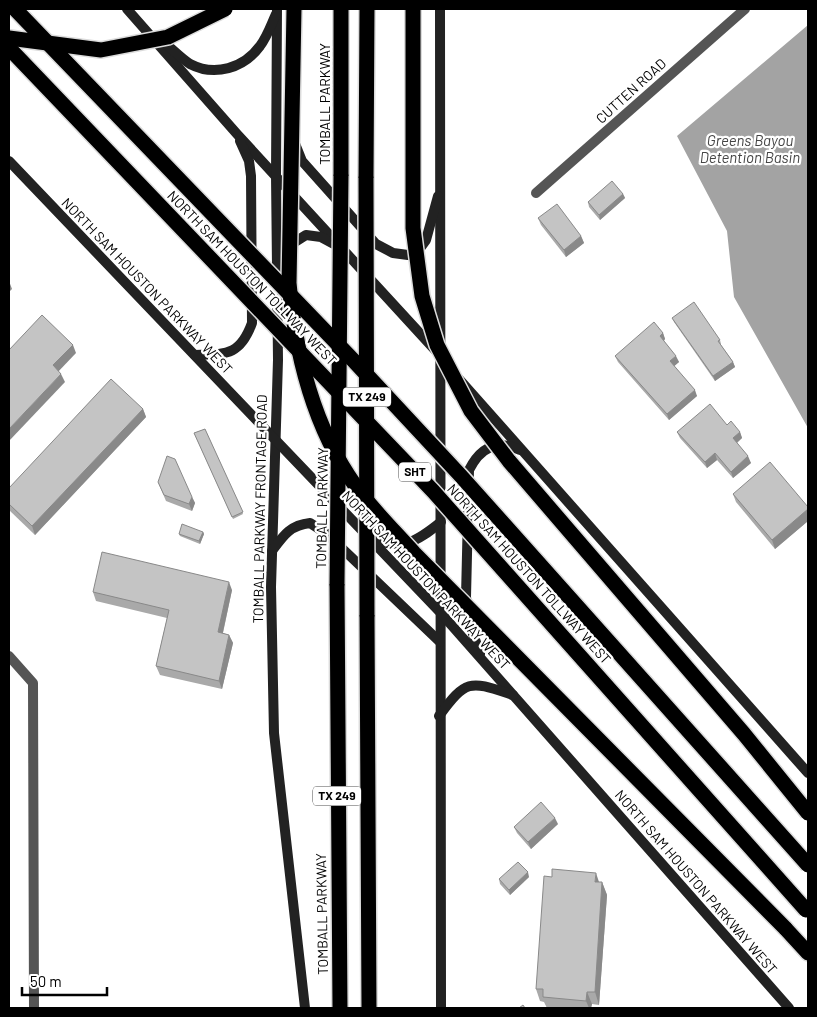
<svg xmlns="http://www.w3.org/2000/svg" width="817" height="1017" font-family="Barlow,sans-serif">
<rect width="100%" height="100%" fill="#fff"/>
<path fill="#a3a3a3" d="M808,25V428L734,297L727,231L677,136Z"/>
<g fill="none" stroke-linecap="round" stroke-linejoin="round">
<g stroke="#dbdbdb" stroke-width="18">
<g id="highway">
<path d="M341,9V176"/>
<path d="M366,178L367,9"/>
<path d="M337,584L340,1008"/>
<path d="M367,615L369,1008"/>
<path d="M785,928L808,953"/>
</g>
</g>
<g stroke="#555" stroke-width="10">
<path d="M536,193L745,9"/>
<path d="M9,656L33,683L34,1008"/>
</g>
<g stroke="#222" stroke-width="10">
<path d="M127,9L237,134L437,352"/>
<path d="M277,9L276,175L278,360L271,587L274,733L305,1008"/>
<path d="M440,9L441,1008"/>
<path d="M166,44C173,50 182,59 190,64C215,77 244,68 260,46C267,37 271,25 276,14"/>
<path d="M294,141L302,161L376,244L393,253L408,255L418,251L426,240L438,196"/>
<path d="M9,161L439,611L789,1008"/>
<path d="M287,247L306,235L321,237L334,244"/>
<path d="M195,355C226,354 240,356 252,323L251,176L249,161L240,141"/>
<path d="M459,379L808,773"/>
<path d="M372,540C405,549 415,543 441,522"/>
<path d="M272,551C283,536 290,525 310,523L327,534L440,642"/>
<path d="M480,654L470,625L466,597L469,470C480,448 496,439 520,450"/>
<path d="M439,716C467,678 470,681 513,695"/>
</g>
<use href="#highway" stroke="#000" stroke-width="15"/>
<g stroke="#dbdbdb" stroke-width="18" stroke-linecap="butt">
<g id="highway-bridge">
<path d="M15,9L353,360L460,475L808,865"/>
<path d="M294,9L289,283C296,359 315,435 363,496C379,516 397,534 414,553L785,928"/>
<path d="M413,9V228L422,296L437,345L471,411L509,461L744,734L808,813"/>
<path d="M9,38L101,50L168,37L225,9"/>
<path d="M9,48L433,491L806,910"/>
<path d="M366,178L367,615"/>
<path d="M337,584L341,176"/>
</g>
</g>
<use href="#highway-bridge" stroke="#000" stroke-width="15"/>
</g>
<g fill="#a9a9a9">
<path d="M623,194L625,198L600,220L589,207L588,202Z"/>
<path d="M538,218L581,236L584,243L566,257L541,225Z"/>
<path d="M672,318L720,340L721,344V345L733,362L735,367L715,381L674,322Z"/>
<path d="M663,333L665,339L664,341L679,362L674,366L697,396L669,420L618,362L615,356Z"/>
<path d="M143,409L146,417L35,535L9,510V488Z"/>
<path d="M727,425L740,432L742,438L737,443L751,463L733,478L717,460L707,468L680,438L677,432Z"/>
<path d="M205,429L243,514L233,519L194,433Z"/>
<path d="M158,482L192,497L195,503L192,511L166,501Z"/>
<path d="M733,494L808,507V521L775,549L736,502Z"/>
<path d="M203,532L204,534L200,544L180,536L179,534Z"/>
<path d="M232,590L223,633L229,635L233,643L222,689L160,675L156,666L167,618L96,601L93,592Z"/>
<path d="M558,824L531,849L517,833L514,827Z"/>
<path d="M529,877L510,895L500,884L499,879Z"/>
<path d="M599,882H602L607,895L599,1005L592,1004L591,1008H547L544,1002L540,1001L536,989Z"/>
</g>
<g fill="#898989">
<path d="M623,194L625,198L600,220L599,215Z"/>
<path d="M581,236L584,243L566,257L564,250Z"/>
<path d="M9,281L12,289L9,292Z"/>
<path d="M663,333L665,339L662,342L660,336Z"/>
<path d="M73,345L76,353L56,374L53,365Z"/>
<path d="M676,356L679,362L672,368L670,361Z"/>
<path d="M733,362L735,367L715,381L713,376Z"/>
<path d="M61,374L65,382L9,441V429Z"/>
<path d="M695,390L697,396L669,420L667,414Z"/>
<path d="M143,409L146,417L35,535L32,526Z"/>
<path d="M740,432L742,438L735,444L733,438Z"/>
<path d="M715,453L717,460L707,468L705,462Z"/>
<path d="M748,456L751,463L733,478L731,472Z"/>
<path d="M192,497L195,503L192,511L189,504Z"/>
<path d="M808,509V521L775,549L772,540Z"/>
<path d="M203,532L204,534L200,544L199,541Z"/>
<path d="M229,582L232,590L221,641L218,632Z"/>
<path d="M229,635L233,643L222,689L219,681Z"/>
<path d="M555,818L558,824L531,849L528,842Z"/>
<path d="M528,872L529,877L510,895L509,890Z"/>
<path d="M596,873L600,885L595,882Z"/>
<path d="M602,882L607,895L599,1005L595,992Z"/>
<path d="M587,992L592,1004L591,1008H589L586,1001Z"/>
</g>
<g fill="#c4c4c4" stroke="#898989">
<path d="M612,181L623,194L599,215L588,202Z"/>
<path d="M557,204L581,236L564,250L538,218Z"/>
<path d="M694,302L720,340L718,341L733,362L713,376L672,318Z"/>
<path d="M42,315L73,345L53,365L61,374L9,429V350Z"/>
<path d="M654,322L663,333L660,336L676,356L670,361L695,390L667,414L615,356Z"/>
<path d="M111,379L143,409L32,526L9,504V488Z"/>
<path d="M710,404L727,425L731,421L740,432L733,438L748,456L731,472L715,453L705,462L677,432Z"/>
<path d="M205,429L243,512L232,517L194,433Z"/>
<path d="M167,456L175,459L192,497L189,504L164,495L158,482Z"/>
<path d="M770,462L808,507V509L772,540L733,494Z"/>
<path d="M182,524L203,532L199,541L179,534Z"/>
<path d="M102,552L229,582L218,632L229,635L219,681L156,666L169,610L93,592Z"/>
<path d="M541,802L555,818L528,842L514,827Z"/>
<path d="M518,862L528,872L509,890L499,879Z"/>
<path d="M552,869L596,873L595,882H602L595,992H587L586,1001L543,997V989H536L544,876L552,877Z"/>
<path d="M523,1005L525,1008H519Z"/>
</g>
<g text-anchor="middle" stroke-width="4.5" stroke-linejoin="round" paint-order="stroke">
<g fill="#fff" stroke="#4c4c4c" stroke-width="1">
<rect x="343" y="387.5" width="48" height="19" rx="4"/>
<rect x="399" y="462.5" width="32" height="19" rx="4"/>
<rect x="313" y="786.5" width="48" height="19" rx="4"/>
</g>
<g font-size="12" font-weight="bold" fill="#000">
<text x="367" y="401">TX 249</text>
<text x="415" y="476">SHT</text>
<text x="337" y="800">TX 249</text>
</g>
<g font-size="14" fill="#000" stroke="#fff">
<text transform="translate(631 91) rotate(-42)" y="5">CUTTEN ROAD</text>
<text transform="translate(325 104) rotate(-90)" y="5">TOMBALL PARKWAY</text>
<text transform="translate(252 278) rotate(46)" y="5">NORTH SAM HOUSTON TOLLWAY WEST</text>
<text transform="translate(147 286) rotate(46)" y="5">NORTH SAM HOUSTON PARKWAY WEST</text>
<text transform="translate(322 508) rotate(-89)" y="5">TOMBALL PARKWAY</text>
<text transform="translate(260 509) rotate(-89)" y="5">TOMBALL PARKWAY FRONTAGE ROAD</text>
<text transform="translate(529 574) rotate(48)" y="5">NORTH SAM HOUSTON TOLLWAY WEST</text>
<text transform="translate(426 580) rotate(47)" y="5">NORTH SAM HOUSTON PARKWAY WEST</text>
<text transform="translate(696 882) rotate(49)" y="5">NORTH SAM HOUSTON PARKWAY WEST</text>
<text transform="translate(322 914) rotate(-91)" y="5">TOMBALL PARKWAY</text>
</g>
<g font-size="15" font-style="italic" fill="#444" stroke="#fff">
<text x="750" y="146">Greens Bayou<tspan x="750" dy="17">Detention Basin</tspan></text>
</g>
</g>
<rect width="817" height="1017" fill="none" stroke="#000000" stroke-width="20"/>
<path d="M22 987v8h85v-8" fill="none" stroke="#000000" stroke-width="2.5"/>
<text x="30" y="987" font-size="15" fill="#000000" stroke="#ffffff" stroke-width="4" paint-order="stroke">50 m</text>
</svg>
